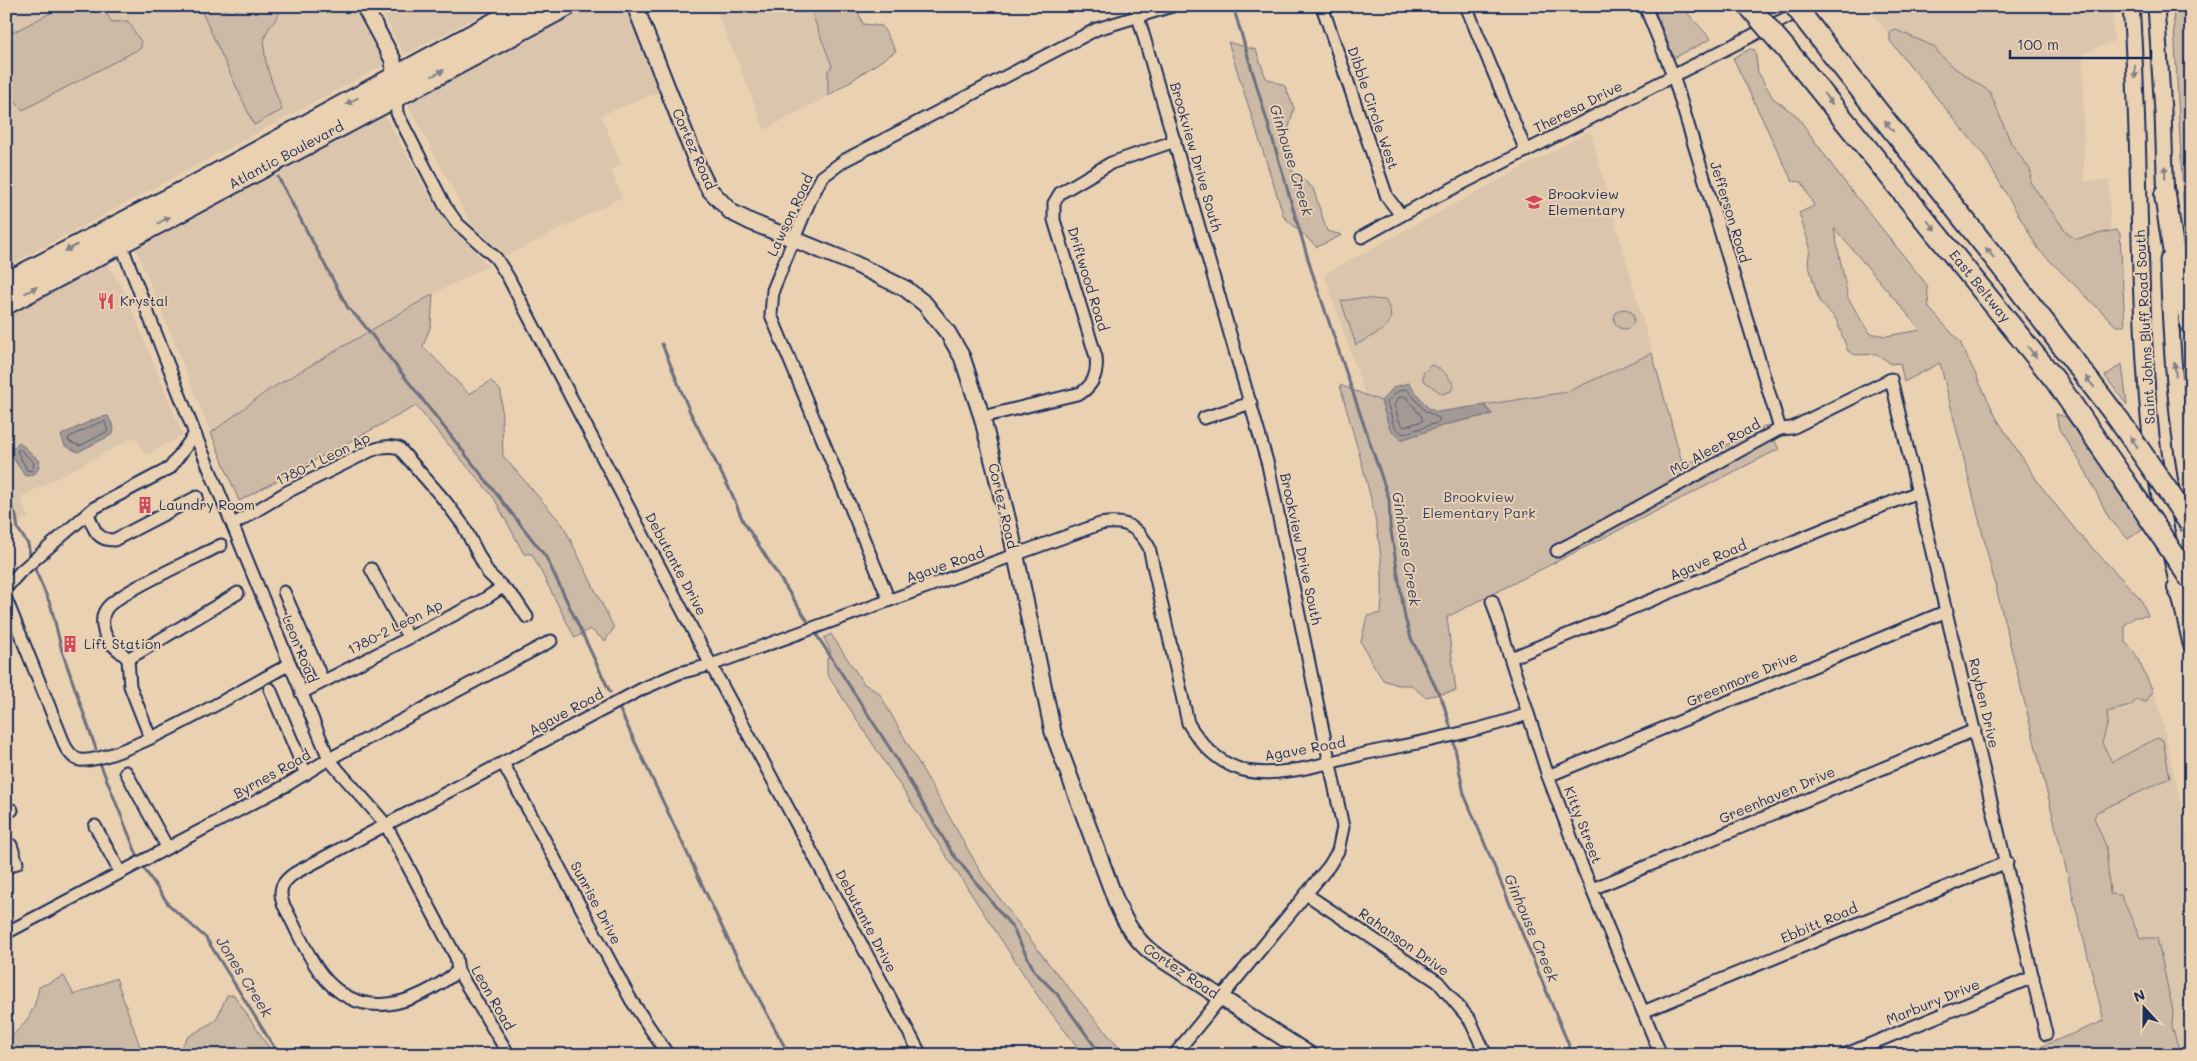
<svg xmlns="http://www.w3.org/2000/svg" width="2197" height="1061" font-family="Mali,sans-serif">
<rect width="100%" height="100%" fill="#ead1b2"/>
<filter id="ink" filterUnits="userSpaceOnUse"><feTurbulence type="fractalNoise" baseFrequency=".02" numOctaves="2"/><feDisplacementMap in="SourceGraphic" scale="10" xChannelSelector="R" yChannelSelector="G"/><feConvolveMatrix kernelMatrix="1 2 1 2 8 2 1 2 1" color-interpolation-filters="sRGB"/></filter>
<g filter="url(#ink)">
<g fill="#dbc5ac">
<path d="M6,6H352L384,65L6,267Z"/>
<path d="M379,6H497L404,55Z"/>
<path d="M591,6H626L629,8L662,91L601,115L621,165L611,170L622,197L507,256L471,224L408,104Z"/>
<path d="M715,6H822L812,14L832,66L828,71V96L765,130Z"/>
<path d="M1866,6H2112L2114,41L2083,54L2084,181L2109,180L2113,307Z"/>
<path d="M385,116L440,214L488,266L433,294L267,391L211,433L136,249Z"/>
<path d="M1590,131L1652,353L1567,392L1437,412L1428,408L1409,383L1394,387L1381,401L1365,395L1324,274Z"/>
<path d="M107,264L124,290L183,435L146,455L135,437L21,497L28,518L6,529V317Z"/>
<path d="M2153,691L2162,719L2191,851V1055H2181L2172,1027L2173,1011L2121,895L2110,894L2106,846L2094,818L2157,739L2112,762L2102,743L2108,722L2107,712L2130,706L2137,700L2146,702Z"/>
</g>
<g fill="#ccb9a6" stroke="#747482" fill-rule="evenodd">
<path d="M64,6H101L112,22L128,21L141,42V48L23,110L6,93V36Z"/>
<path d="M199,6H215L231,13L243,6H280C281,19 267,26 265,37C261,61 275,88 282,110L254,125Z"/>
<path d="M822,6H856L863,24L882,26L896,51L828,96V71L832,66L812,14Z"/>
<path d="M1653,6H1681L1711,39L1674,58Z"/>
<path d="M2173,6H2191V281L2187,273Z"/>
<path d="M1896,30L1933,46L1949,64L1990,92L2011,143L2031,171L2030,182L2068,234L2076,239L2116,230L2120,233L2125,326H2116L2039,250L1983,154L1890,41V32Z"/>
<path d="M1228,42L1256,50L1266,78L1285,86L1294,108L1287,135L1292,171L1313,188L1327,231L1342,235L1317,247L1284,217Z"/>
<path d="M1750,49L1755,50L1758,72L1773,98L1797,116L1839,175L1927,285L1929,308L1960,342L1997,419L2040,485L2078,533L2141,599L2148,616L2135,617L2125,625V642L2135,653L2153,691L2146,702L2137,700L2130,706L2107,712L2108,722L2102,743L2112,762L2157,738L2163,740L2170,778L2097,812L2094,818L2106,846L2110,894L2121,895L2140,938H2157L2173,1011L2172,1027L2181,1055H2020L2104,1021L1940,363L1904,382L1900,363L1891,364L1877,354L1856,355L1848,351L1836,319L1819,301L1808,263L1810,247L1799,213L1814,206L1802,182L1792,181L1733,58ZM1834,229H1835L1921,330L1886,336L1869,333L1848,298Z"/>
<path d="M433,294L431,325L423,346L469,394L491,381L501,391L503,456L563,525L614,628L605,641L590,629L575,638L532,554H524L494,498L416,406L239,501L211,433L267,391Z"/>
<path d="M1359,298L1385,300C1402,327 1377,332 1356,345L1341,301Z"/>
<circle cx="1624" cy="319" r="10"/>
<path d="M1652,353L1683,466L1767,425L1779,449L1447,617L1456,691L1425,697L1411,685H1398L1383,680L1371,661L1361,642L1367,616L1381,613C1389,536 1359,459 1340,385L1381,401L1390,429L1448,424L1492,414L1484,405L1567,392Z"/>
<path d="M2122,364L2127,405L2105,376Z"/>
<path d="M1431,365C1439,366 1451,378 1454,386L1451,391L1442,394L1423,380V373Z"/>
<path d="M2056,414L2066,417L2146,528L2128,539L2109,518L2084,468L2059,429Z"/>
<path d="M831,634L864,684L879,693L983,876L1048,963L1125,1055H1104L1097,1046L1084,1055L1040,999L827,674V659L831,652L824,638Z"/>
<path d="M64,976L74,995L116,978L143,1055H6V1040C26,1026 35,1010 39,987Z"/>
<path d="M227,995H234L274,1055H147L180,1048L188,1037L216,1020Z"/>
</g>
<g fill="#a39995" stroke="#6d6f7f">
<path d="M1409,383L1428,408L1437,412L1484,405L1492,414L1448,424L1401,440L1390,429L1381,401L1394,387Z"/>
<path d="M108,416L114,428L113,434L78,452L65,446L61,435L97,418Z"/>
<path d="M19,442L40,461C38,472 37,475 25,476L13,458L10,451Z"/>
</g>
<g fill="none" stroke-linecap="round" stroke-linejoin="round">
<g stroke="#515974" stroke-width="1">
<path d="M1407,389L1425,411L1439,418V422L1403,434L1394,426L1387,402L1397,392Z"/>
<path d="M1400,397H1406L1422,417V421L1404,427L1400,423L1394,405Z"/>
<path d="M105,422L108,431L80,446L68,441L69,437L98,423Z"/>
<path d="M21,450L34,463L32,471L27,470L17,451Z"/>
</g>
<g stroke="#6d6f7f" stroke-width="3">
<path d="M1233,6L1311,269L1389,499L1390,525L1405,618L1411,638L1443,702L1452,732"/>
<path d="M278,177L348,308L360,320L546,557L610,692"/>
<path d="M662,344L690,412L731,492L743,521L891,750L952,853L1012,927L1035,972L1057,994L1101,1055"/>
<path d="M6,493L16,516L18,529L28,544L30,555"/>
<path d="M34,567L51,606L62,651L96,749"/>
<path d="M618,706L730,944L789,1055"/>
<path d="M1453,738L1464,794L1573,1055"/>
<path d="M100,763L137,855"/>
<path d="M145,870L169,905L206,938L279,1055"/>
</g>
<g stroke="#1b2f5e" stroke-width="15">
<g id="street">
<path d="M1135,6L1268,465L1343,827L1338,851L1329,866L1174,1055"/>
<path d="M1322,6L1387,197L1401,215"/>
<path d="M1466,6L1526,151"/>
<path d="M1645,6L1673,75L1780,429"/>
<path d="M396,97L397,113L445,206L457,223L496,258L508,277L711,665L921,1055"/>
<path d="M1362,237L1422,204L1810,6"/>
<path d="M119,239L195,434L329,759C347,782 368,802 386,825L456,957L458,971L509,1055"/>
<path d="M982,417L1081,393C1094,384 1098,373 1096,357L1054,220V203L1060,193L1111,163L1175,141"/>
<path d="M1204,418L1251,403"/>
<path d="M88,514C94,529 96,540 114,540L197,497"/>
<path d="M234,524L287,492L370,451C381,447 388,445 399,448L445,501L463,525L488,573L515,599L527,617"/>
<path d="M1557,551C1632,512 1705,469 1780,429L1792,428L1891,379L2046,1034"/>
<path d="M371,569L408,637"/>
<path d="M6,588L20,572L94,508L170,468L195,434"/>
<path d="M284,592L323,681"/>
<path d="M6,599L66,748C70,753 73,759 80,760C117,765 250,685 290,664"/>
<path d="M889,600L771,315L773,290L810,200L822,177L845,160L1097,29L1172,6"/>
<path d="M1492,601L1548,776L1582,866L1661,1055"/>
<path d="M1511,658L1829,527L1918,492"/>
<path d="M128,659C120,650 107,644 104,631C102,623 102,614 107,608C117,593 200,556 221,545"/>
<path d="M270,689L306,774"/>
<path d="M301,693L483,600L501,588"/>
<path d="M150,737L130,686L128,659L238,593"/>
<path d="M503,763L631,1000L668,1055"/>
<path d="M126,772L167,847"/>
<path d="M1548,776L1947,611"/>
<path d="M6,812L12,810"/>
<path d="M95,826L120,872"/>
<path d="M6,844L11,845L17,863L6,868"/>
<path d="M1592,889L1975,730"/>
<path d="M1306,894L1438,982L1470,1020L1486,1055"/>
<path d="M6,933L285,786L329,759L551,641"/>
<path d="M458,971C417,1003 362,1025 322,975C306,955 296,927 283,904C278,889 282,882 295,873L642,689L679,673L711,665L1100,524C1125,520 1136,525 1149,547L1188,723C1200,743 1215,760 1237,768C1271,782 1333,761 1368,753C1422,742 1476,732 1528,714"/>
<path d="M1643,1012L2007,862"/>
<path d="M1844,1055L2033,977"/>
</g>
</g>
<g stroke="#1b2f5e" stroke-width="19">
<g id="secondary">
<path d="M364,6L393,60L395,85"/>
<path d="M635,6L700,171L709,189L731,212L751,222L855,264L906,289L925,304L948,333L962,357L982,417L1011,533L1053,732L1117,904C1126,924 1135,939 1152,953L1310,1055"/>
<path d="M2131,6C2141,143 2137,281 2149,417C2156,494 2174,569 2191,644"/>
<path d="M2156,6L2163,112L2166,204"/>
<path d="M2168,260C2171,342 2176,424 2191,505"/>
</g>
</g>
<g stroke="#1b2f5e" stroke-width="24">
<g id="highway">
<path d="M1829,50L2005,271L2119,420"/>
<path d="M1797,62L2055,380L2124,480"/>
<path d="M2165,195L2176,267L2191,324"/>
<path d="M6,283L200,183L526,6"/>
<path d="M6,304L566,6"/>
<path d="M2178,588L2191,609"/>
</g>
</g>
<use href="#street" stroke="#ead1b2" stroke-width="11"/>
<use href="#secondary" stroke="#ead1b2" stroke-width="15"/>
<use href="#highway" stroke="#ead1b2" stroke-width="20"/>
<g stroke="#1b2f5e" stroke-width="24" stroke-linecap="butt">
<g id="highway-bridge">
<path d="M1749,6L1797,62"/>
<path d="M1795,6L1829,50"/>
<path d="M2119,420L2191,525"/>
<path d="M2124,480L2191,580"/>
</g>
</g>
<use href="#highway-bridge" stroke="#ead1b2" stroke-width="20"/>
</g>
<defs><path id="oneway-solid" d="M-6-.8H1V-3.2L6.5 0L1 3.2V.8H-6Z" transform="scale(1.25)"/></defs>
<g fill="#828088">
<use href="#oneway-solid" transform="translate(2135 72) rotate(88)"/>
<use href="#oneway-solid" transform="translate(438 73) rotate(-28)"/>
<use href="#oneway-solid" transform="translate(1828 99) rotate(51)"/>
<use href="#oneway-solid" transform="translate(352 101) rotate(151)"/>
<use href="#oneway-solid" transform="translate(1889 126) rotate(-129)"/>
<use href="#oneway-solid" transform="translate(2165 172) rotate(-92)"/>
<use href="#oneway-solid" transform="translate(164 220) rotate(-28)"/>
<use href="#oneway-solid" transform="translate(1931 225) rotate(51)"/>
<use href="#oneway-solid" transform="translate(71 248) rotate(152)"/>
<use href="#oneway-solid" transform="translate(1990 253) rotate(-129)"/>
<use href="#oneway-solid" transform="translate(31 290) rotate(-29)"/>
<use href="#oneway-solid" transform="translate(2032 352) rotate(51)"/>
<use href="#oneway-solid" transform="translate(2175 369) rotate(-96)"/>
<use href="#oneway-solid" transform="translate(2090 382) rotate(-128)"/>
<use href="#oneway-solid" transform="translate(2134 442) rotate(-124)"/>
</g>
</g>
<defs>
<g id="school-bare" transform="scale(1.35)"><path d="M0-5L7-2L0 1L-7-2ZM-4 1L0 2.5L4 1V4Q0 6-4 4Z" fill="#d1495b" stroke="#ead1b2" stroke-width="2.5" paint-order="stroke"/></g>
<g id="restaurant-bare" transform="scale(1.35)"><path d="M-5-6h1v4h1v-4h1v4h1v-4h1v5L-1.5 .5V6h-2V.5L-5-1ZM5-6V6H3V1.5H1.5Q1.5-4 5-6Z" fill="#d1495b" stroke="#ead1b2" stroke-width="2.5" paint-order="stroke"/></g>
<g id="building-bare" transform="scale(1.35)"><path d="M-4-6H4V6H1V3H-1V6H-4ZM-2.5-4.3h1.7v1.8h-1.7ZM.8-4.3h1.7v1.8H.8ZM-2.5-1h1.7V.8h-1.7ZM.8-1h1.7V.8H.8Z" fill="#d1495b" stroke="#ead1b2" stroke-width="2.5" paint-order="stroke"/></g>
</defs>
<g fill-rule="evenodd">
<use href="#school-bare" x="1534" y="202"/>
<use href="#restaurant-bare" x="106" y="301"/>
<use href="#building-bare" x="145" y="505"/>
<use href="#building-bare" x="70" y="644"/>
</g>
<g text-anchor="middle" stroke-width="4" stroke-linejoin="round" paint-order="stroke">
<g font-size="14" fill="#1b2f5e" stroke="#ead1b2">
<text transform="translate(1578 107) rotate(-27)" y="5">Theresa Drive</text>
<text transform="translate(1373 108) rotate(71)" y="5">Dibble Circle West</text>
<text transform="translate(694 149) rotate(66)" y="5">Cortez Road</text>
<text transform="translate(286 155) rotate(-28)" y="5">Atlantic Boulevard</text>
<text transform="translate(1196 157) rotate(74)" y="5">Brookview Drive South</text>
<text transform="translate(1730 212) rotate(73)" y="5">Jefferson Road</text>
<text transform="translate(790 215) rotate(-65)" y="5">Lawson Road</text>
<text transform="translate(1088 279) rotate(73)" y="5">Driftwood Road</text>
<text transform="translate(1980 286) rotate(51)" y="5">East Beltway</text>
<text transform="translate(2145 327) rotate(-93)" y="5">Saint Johns Bluff Road South</text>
<text transform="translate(1715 447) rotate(-29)" y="5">Mc Aleer Road</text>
<text transform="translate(323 459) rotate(-26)" y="5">1780-1 Leon Ap</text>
<text transform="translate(1003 506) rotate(77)" y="5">Cortez Road</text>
<text transform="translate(1301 549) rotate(78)" y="5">Brookview Drive South</text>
<text transform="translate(1708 560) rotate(-23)" y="5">Agave Road</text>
<text transform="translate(676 564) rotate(62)" y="5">Debutante Drive</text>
<text transform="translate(945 565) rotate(-19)" y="5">Agave Road</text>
<text transform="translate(395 627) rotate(-27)" y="5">1780-2 Leon Ap</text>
<text transform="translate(300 649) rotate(68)" y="5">Leon Road</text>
<text transform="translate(1742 679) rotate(-23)" y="5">Greenmore Drive</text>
<text transform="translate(1984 703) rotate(77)" y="5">Rayben Drive</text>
<text transform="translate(566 712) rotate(-28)" y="5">Agave Road</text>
<text transform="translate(1305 749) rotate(-10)" y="5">Agave Road</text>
<text transform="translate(272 774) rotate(-29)" y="5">Byrnes Road</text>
<text transform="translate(1777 795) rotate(-23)" y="5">Greenhaven Drive</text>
<text transform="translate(1583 825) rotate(69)" y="5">Kitty Street</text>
<text transform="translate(596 903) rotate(62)" y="5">Sunrise Drive</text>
<text transform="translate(866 921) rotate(62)" y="5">Debutante Drive</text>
<text transform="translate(1819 923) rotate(-23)" y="5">Ebbitt Road</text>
<text transform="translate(1404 942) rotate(35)" y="5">Rahanson Drive</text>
<text transform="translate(1181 971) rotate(34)" y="5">Cortez Road</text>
<text transform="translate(493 998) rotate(60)" y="5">Leon Road</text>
<text transform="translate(1933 1002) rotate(-22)" y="5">Marbury Drive</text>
</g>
<g font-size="14" fill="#1b2f5e" stroke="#ead1b2" text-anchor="start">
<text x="1548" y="199">Brookview<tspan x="1548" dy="16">Elementary</tspan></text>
<text x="120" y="306">Krystal</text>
<text x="159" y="510">Laundry Room</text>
<text x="84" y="649">Lift Station</text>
</g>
<g font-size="14" fill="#364469" stroke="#ead1b2">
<text x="1479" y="502">Brookview<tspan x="1479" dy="16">Elementary Park</tspan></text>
</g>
<g font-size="15" font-style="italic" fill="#364469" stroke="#ead1b2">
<text transform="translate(1291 160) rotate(73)" y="5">Ginhouse Creek</text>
<text transform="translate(1406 549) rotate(81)" y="5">Ginhouse Creek</text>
<text transform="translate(1531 928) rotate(67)" y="5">Ginhouse Creek</text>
<text transform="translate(244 977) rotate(58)" y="5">Jones Creek</text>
</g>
</g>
<rect width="2197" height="1061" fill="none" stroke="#ead1b2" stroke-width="25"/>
<rect x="12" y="12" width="2172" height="1036" fill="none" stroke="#1b2f5e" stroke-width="2" filter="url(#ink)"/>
<g transform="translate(2144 1008) rotate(339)" stroke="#ead1b2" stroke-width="4" paint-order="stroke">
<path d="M0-4L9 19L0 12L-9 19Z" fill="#1b2f5e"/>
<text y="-8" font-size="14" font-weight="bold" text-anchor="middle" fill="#1b2f5e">N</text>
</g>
<path d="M2010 50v8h141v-8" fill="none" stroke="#1b2f5e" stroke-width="2.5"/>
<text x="2017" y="50" font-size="15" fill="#1b2f5e" stroke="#ead1b2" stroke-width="4" paint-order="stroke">100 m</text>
</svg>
